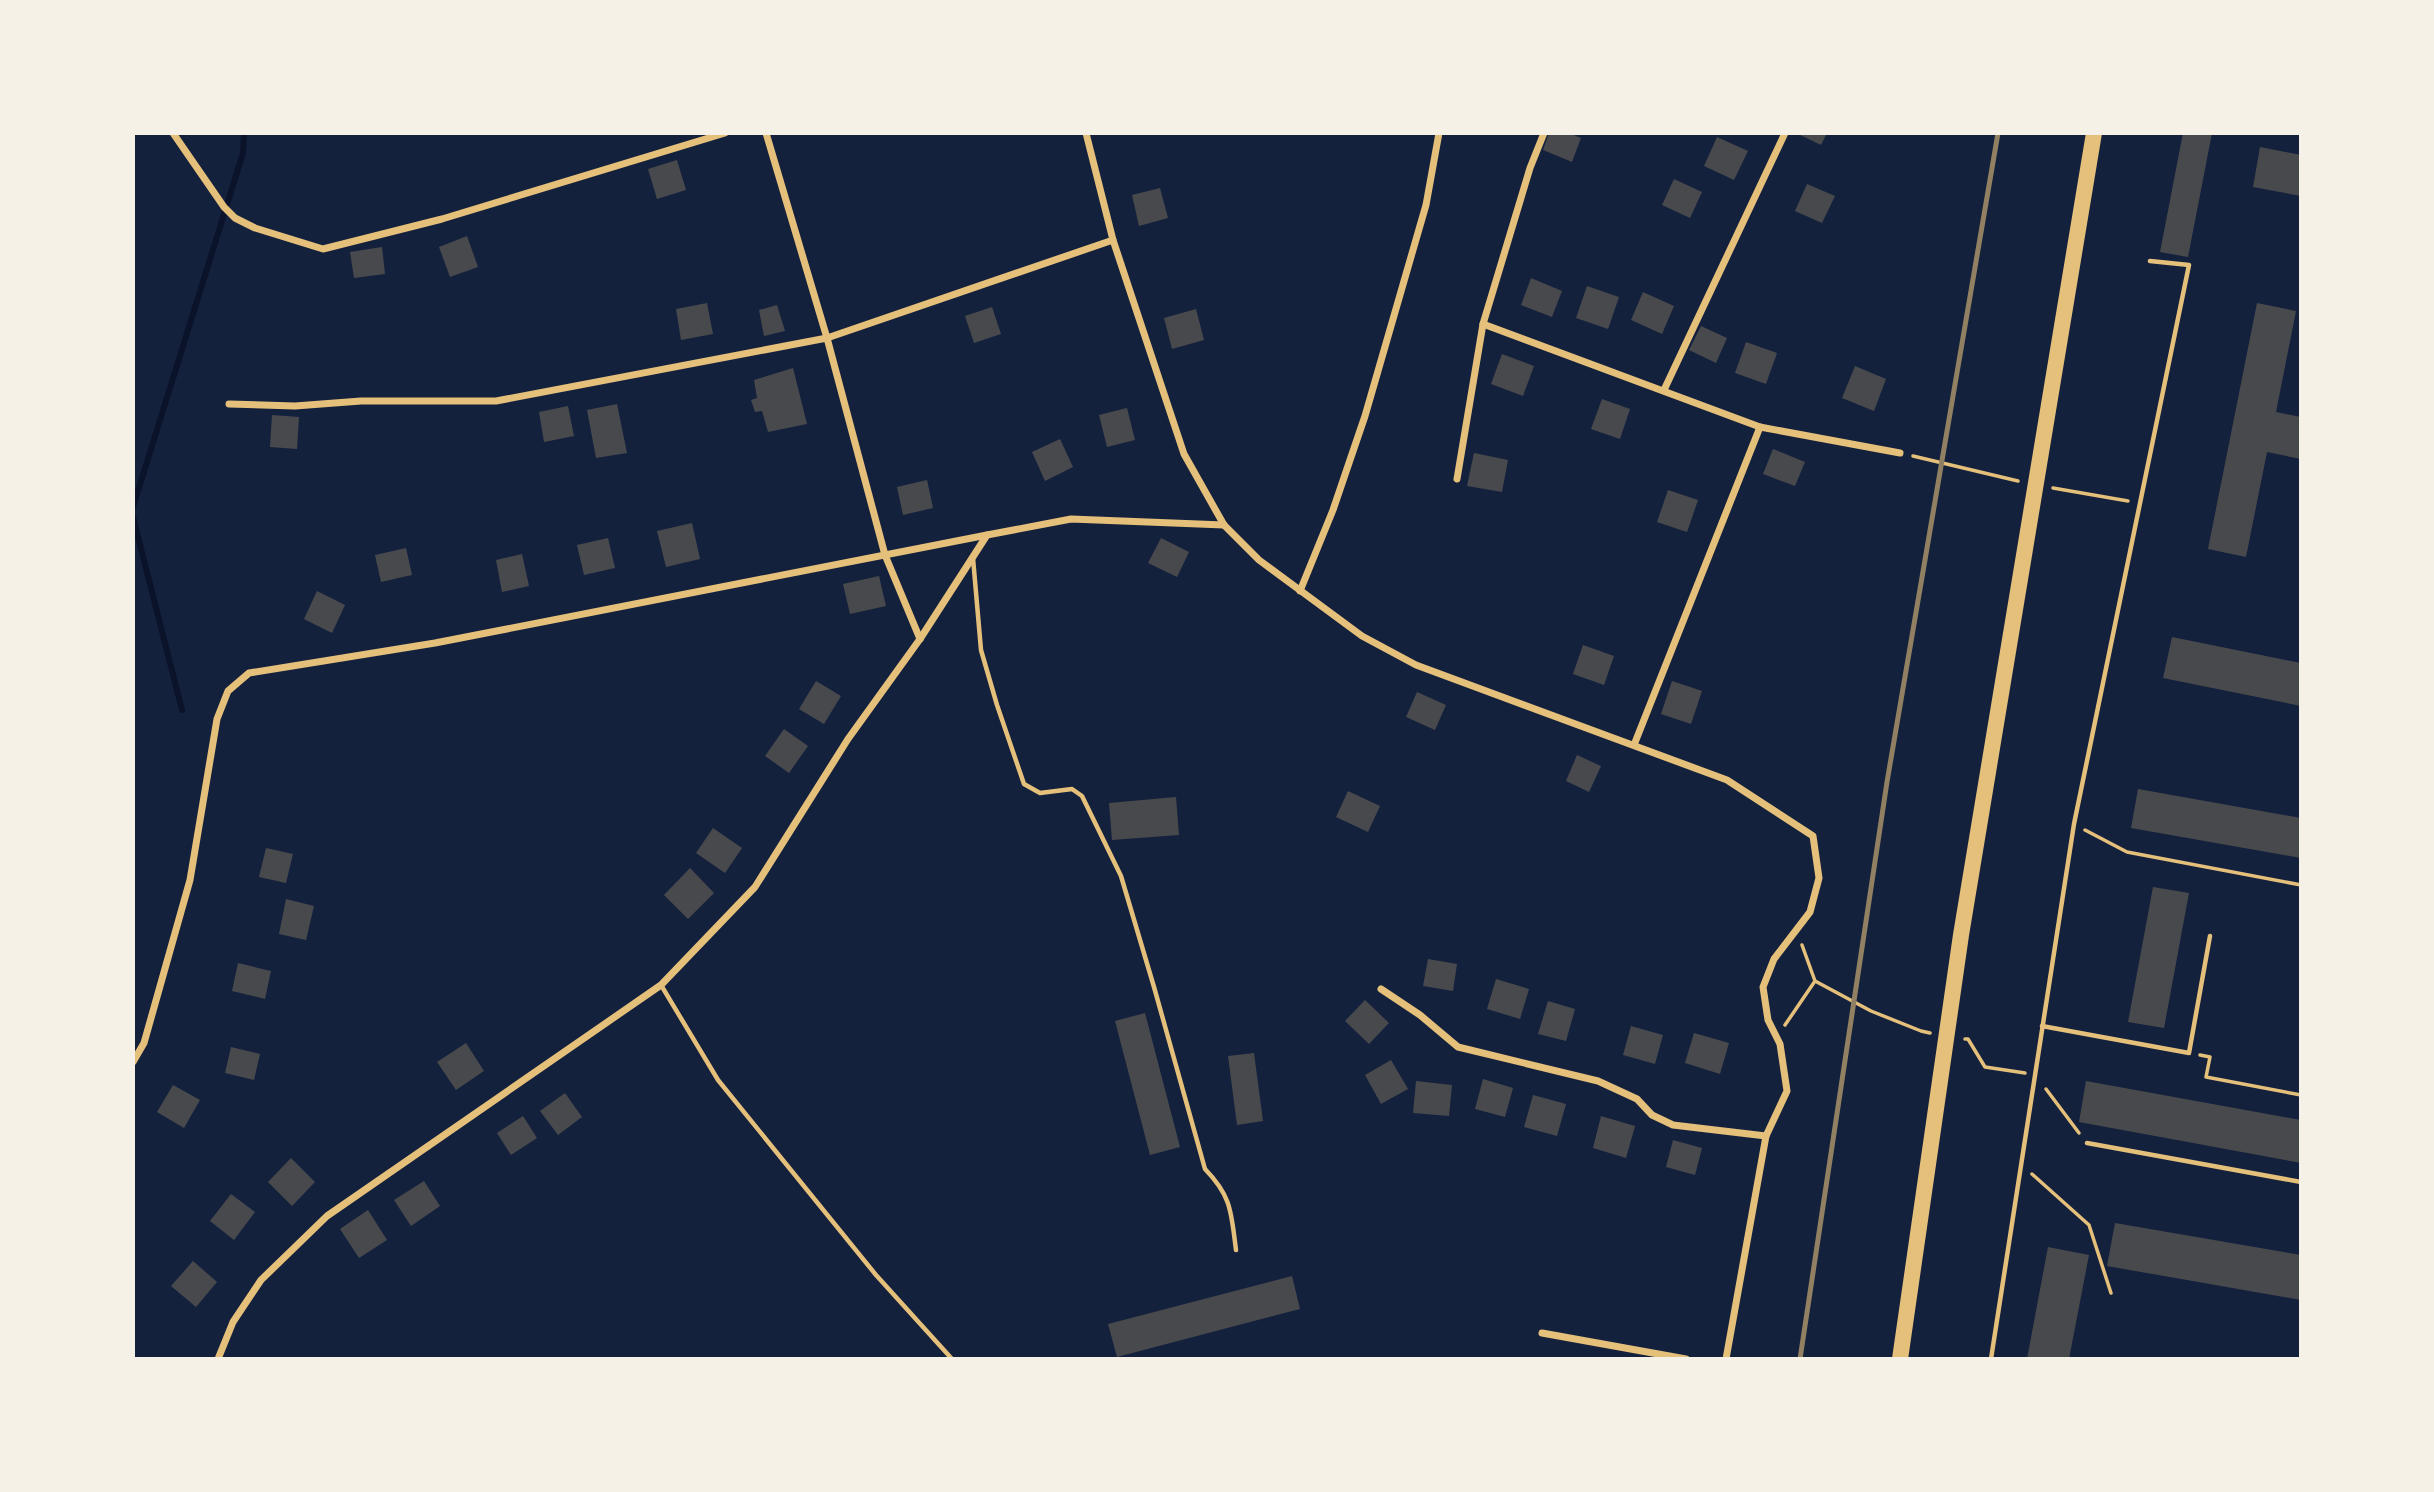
<svg xmlns="http://www.w3.org/2000/svg" width="2434" height="1492" font-family="'Golos Text',sans-serif">
<rect width="100%" height="100%" fill="#14213d"/>
<g fill="none" stroke-linecap="round" stroke-linejoin="round">
<g stroke="#0b132b" stroke-width="6">
<path d="M133,507L243,153L244,133"/>
<path d="M133,517L182,710"/>
</g>
</g>
<g fill="#48494c">
<path d="M1549,133H1569L1581,138L1572,162L1543,150Z"/>
<path d="M1796,133H1827L1821,145Z"/>
<path d="M2183,133H2212L2188,257L2160,252Z"/>
<path d="M1717,137L1748,151L1734,180L1704,166Z"/>
<path d="M2260,147L2301,155V196L2253,187Z"/>
<path d="M677,160L686,190L657,199L648,169Z"/>
<path d="M1674,179L1702,192L1690,218L1662,205Z"/>
<path d="M1807,184L1835,196L1822,223L1795,211Z"/>
<path d="M1160,188L1168,218L1139,226L1132,195Z"/>
<path d="M467,236L478,267L450,277L439,247Z"/>
<path d="M382,247L385,274L354,278L350,252Z"/>
<path d="M1531,278L1562,291L1552,317L1521,305Z"/>
<path d="M1587,286L1619,297L1608,329L1576,318Z"/>
<path d="M1643,292L1674,306L1662,334L1631,320Z"/>
<path d="M707,303L713,334L681,340L676,309Z"/>
<path d="M2257,303L2296,311L2276,412L2301,417V459L2267,452L2246,557L2208,549Z"/>
<path d="M777,305L785,331L764,336L759,310Z"/>
<path d="M992,307L1001,334L974,343L965,316Z"/>
<path d="M1196,309L1204,340L1172,349L1164,318Z"/>
<path d="M1701,326L1727,338L1716,363L1689,350Z"/>
<path d="M1746,342L1777,353L1766,384L1735,373Z"/>
<path d="M1502,354L1534,366L1523,396L1491,384Z"/>
<path d="M1855,366L1886,379L1874,411L1842,398Z"/>
<path d="M793,368L807,424L768,432L762,411L755,412L751,400L757,398L754,380Z"/>
<path d="M1602,399L1630,409L1620,439L1591,429Z"/>
<path d="M617,404L627,453L596,458L587,410Z"/>
<path d="M568,406L574,436L544,442L539,412Z"/>
<path d="M1127,408L1135,440L1107,447L1099,415Z"/>
<path d="M272,415L299,417L297,449L270,447Z"/>
<path d="M1060,439L1073,467L1045,481L1032,452Z"/>
<path d="M1773,449L1805,462L1795,486L1763,474Z"/>
<path d="M1474,453L1508,460L1502,492L1467,486Z"/>
<path d="M927,480L933,508L903,515L897,487Z"/>
<path d="M1668,490L1698,500L1687,532L1657,522Z"/>
<path d="M692,523L700,559L666,567L657,531Z"/>
<path d="M608,538L615,568L584,575L577,545Z"/>
<path d="M1161,538L1189,552L1177,577L1148,563Z"/>
<path d="M406,548L412,575L381,582L375,555Z"/>
<path d="M522,554L529,586L502,592L496,560Z"/>
<path d="M879,576L886,606L850,614L843,584Z"/>
<path d="M317,591L345,605L332,633L304,619Z"/>
<path d="M2172,637L2301,663V706L2163,678Z"/>
<path d="M1583,645L1614,656L1604,685L1573,674Z"/>
<path d="M816,681L841,696L824,724L799,709Z"/>
<path d="M1672,681L1702,691L1691,724L1661,714Z"/>
<path d="M1417,692L1446,705L1435,730L1406,717Z"/>
<path d="M784,729L808,746L789,773L765,756Z"/>
<path d="M1577,755L1601,766L1589,792L1566,781Z"/>
<path d="M2138,789L2301,818V858L2131,828Z"/>
<path d="M1348,791L1380,806L1368,832L1336,817Z"/>
<path d="M1176,797L1179,835L1112,840L1109,803Z"/>
<path d="M713,828L742,848L725,873L696,853Z"/>
<path d="M266,848L293,854L286,883L259,877Z"/>
<path d="M690,868L714,893L688,919L664,895Z"/>
<path d="M2153,887L2189,893L2164,1028L2128,1022Z"/>
<path d="M286,899L314,906L306,940L279,934Z"/>
<path d="M1428,959L1457,964L1453,991L1423,986Z"/>
<path d="M238,963L271,971L265,999L232,991Z"/>
<path d="M1496,979L1529,989L1520,1019L1487,1009Z"/>
<path d="M1365,1000L1389,1023L1369,1044L1345,1021Z"/>
<path d="M1548,1001L1575,1009L1566,1041L1538,1034Z"/>
<path d="M1145,1013L1180,1147L1150,1155L1115,1021Z"/>
<path d="M1631,1026L1663,1035L1655,1064L1623,1055Z"/>
<path d="M1694,1033L1729,1043L1720,1074L1685,1063Z"/>
<path d="M466,1043L484,1071L456,1090L437,1062Z"/>
<path d="M231,1047L260,1054L254,1080L225,1073Z"/>
<path d="M1254,1053L1263,1121L1237,1125L1228,1056Z"/>
<path d="M1391,1060L1408,1089L1381,1104L1365,1075Z"/>
<path d="M1483,1079L1513,1088L1505,1117L1475,1109Z"/>
<path d="M1416,1081L1452,1085L1449,1116L1413,1113Z"/>
<path d="M2086,1081L2301,1120V1163L2079,1122Z"/>
<path d="M173,1085L200,1100L184,1128L157,1112Z"/>
<path d="M565,1093L582,1117L558,1135L540,1111Z"/>
<path d="M1533,1095L1566,1104L1557,1136L1524,1127Z"/>
<path d="M523,1116L537,1138L511,1155L497,1133Z"/>
<path d="M1601,1116L1635,1126L1626,1158L1593,1148Z"/>
<path d="M1673,1140L1702,1148L1695,1175L1666,1167Z"/>
<path d="M291,1158L315,1182L292,1206L268,1182Z"/>
<path d="M424,1181L440,1206L411,1226L394,1200Z"/>
<path d="M231,1194L255,1212L234,1240L210,1221Z"/>
<path d="M368,1210L387,1240L359,1258L340,1229Z"/>
<path d="M2115,1223L2301,1255V1300L2107,1266Z"/>
<path d="M2048,1247L2089,1255L2069,1359H2027Z"/>
<path d="M193,1261L217,1282L196,1307L171,1286Z"/>
<path d="M1292,1276L1300,1309L1117,1357L1108,1324Z"/>
</g>
<g fill="none" stroke-linecap="round" stroke-linejoin="round">
<g stroke="#e5c07b" stroke-width="3.5">
<path d="M1913,456L2018,481"/>
<path d="M2053,488L2128,501"/>
<path d="M2085,830L2127,852L2301,885"/>
<path d="M1802,945L1815,981L1871,1011L1921,1031L1930,1033"/>
<path d="M1785,1025L1815,981"/>
<path d="M1965,1039H1968L1985,1067L2025,1073"/>
<path d="M2200,1055L2210,1057L2206,1077L2301,1095"/>
<path d="M2046,1089L2079,1133"/>
<path d="M2032,1174L2089,1225L2111,1293"/>
</g>
<g stroke="#e5c07b" stroke-width="4.5">
<path d="M973,558L981,650L997,705L1024,784L1040,793L1072,789L1082,796L1121,876L1154,987L1205,1169C1232,1197 1231,1212 1236,1250"/>
<path d="M661,985L718,1080L876,1275L952,1359"/>
<path d="M2042,1026L2189,1053L2210,936"/>
<path d="M2087,1143L2301,1182"/>
<path d="M1991,1359L2074,824L2189,265L2150,261"/>
</g>
<g stroke="#e5c07b" stroke-width="7">
<path d="M173,133L224,207L235,218L255,228L323,249L442,219L725,133"/>
<path d="M766,133L827,338L885,555L920,639"/>
<path d="M1086,133L1113,240L1184,454L1224,525L1259,560L1362,636L1416,665L1727,780L1813,836L1819,878L1810,912L1774,959L1763,987L1768,1020L1780,1044L1787,1091L1766,1136L1726,1359"/>
<path d="M1483,324L1760,427L1900,453"/>
<path d="M1664,390L1785,133"/>
<path d="M229,404L295,406L361,401H496L827,338L1113,240"/>
<path d="M1457,479L1483,324L1530,168L1544,133"/>
<path d="M1300,591L1333,510L1365,416L1426,205L1439,133"/>
<path d="M1634,745L1760,427"/>
<path d="M1381,989L1420,1015L1458,1047L1598,1081L1637,1099L1652,1115L1673,1125L1766,1136"/>
<path d="M133,1062L144,1043L190,880L217,719L228,691L249,673L435,643L987,535"/>
<path d="M1542,1333L1686,1359"/>
<path d="M218,1359L233,1322L261,1280L327,1216L661,985L755,887L848,739L920,639L987,535L1071,519L1224,525"/>
</g>
<path stroke="#e5c07b" stroke-width="16" d="M1900,1359L1961,935L2094,133"/>
<path stroke="#918062" stroke-width="5" d="M1800,1359L1887,782L1998,133"/>
</g>
<rect width="2434" height="1492" fill="none" stroke="#f6f1e7" stroke-width="270"/>
</svg>
